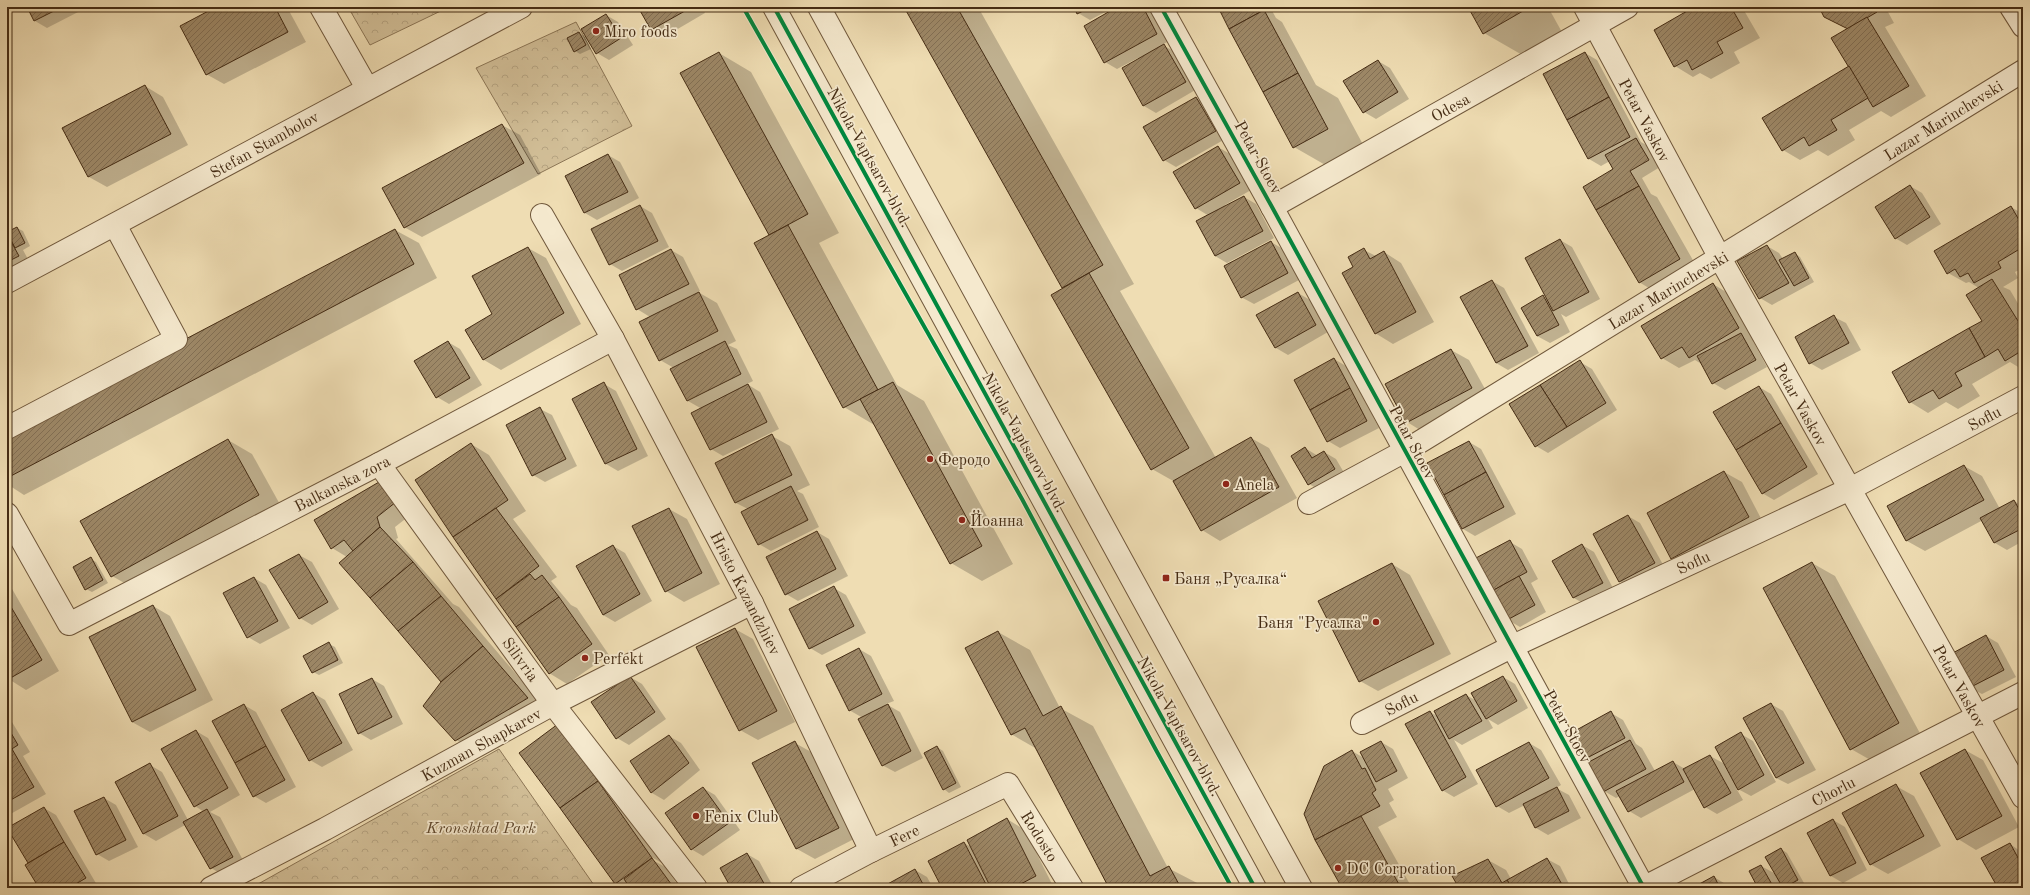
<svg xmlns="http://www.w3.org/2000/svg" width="2030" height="895" font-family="'Old Standard TT',serif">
<defs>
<pattern id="park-crowns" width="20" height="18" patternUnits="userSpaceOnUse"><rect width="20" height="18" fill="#d2bf98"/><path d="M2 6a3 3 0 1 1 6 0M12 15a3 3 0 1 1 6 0" fill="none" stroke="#b6a482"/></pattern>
<pattern id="building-hatch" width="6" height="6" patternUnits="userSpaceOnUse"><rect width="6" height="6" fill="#9d8867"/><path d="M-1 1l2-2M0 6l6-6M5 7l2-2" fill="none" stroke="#826f54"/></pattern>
</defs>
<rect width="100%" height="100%" fill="#efddb3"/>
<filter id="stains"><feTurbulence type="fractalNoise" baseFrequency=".005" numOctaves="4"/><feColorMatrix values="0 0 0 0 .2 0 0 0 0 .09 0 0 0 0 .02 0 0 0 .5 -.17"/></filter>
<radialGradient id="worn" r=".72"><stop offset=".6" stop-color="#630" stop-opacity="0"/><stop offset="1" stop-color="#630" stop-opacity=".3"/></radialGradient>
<g fill="url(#park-crowns)" stroke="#8c7656">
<path d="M348,7H449L370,45Z"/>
<path d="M576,22L632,126L538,174L476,68Z"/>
<path d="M499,749L596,888H251Z"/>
</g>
<g fill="#0003">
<path d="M7,7H14L16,11L7,15Z"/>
<path d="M28,7H83L84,9L47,28L35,21Z"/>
<path d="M218,7H287L306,42L224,84L206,74Z"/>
<path d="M639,7H702L705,13L664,37L652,30Z"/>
<path d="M905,7H978L1134,284L1120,291L1216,458L1251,438L1269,448L1297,498L1220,541L1202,530L1175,482L1152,469L1064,288Z"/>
<path d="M1075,7H1115L1090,20L1078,13Z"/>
<path d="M1117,7H1150L1169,41L1162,45L1176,52L1197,89L1156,113L1144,106L1123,69L1139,60L1138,58L1117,69L1105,62L1085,26Z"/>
<path d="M1219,7H1270L1276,18L1282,22L1316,85L1338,98L1367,152L1334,170L1294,147Z"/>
<path d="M1470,7H1548L1563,34L1524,56L1484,33Z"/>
<path d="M1696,7H1742L1760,38L1734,52L1740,63L1711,79L1700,73L1693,77L1675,66L1655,30Z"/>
<path d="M1820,7H1897L1888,12L1894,23L1885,27L1926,96L1891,117L1881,111L1849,130L1855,140L1828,156L1818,150L1800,160L1783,150L1851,66L1849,29Z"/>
<path d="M606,15L618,22L633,45L609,60L597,53Z"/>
<path d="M579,33L586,37L591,49L580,54L575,51Z"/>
<path d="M719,53L751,72L839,233L819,243L897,385L924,401L1013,564L982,581L951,563L876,426L844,407L755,244L770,236L682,74Z"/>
<path d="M1585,53L1597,60L1641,142L1648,146L1660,167L1642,178L1651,194L1657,197L1698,269L1657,293L1639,282L1615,170L1610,161L1601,166L1589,159L1544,75Z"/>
<path d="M1378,61L1390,68L1409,99L1376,119L1364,112Z"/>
<path d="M145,86L163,97L188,145L107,187L89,177L64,129Z"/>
<path d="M1196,98L1208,105L1227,138L1176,167L1164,160Z"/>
<path d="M502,125L520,135L541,174L422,237L404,227Z"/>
<path d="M1218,147L1230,154L1251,190L1225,205V207L1244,197L1256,204L1274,238L1227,263L1215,256L1209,216L1196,208Z"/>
<path d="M608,155L620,162L639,198L597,220L585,213Z"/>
<path d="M1910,186L1922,193L1941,224L1907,245L1895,238Z"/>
<path d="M7,194L11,202L7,204Z"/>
<path d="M640,206L652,213L669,247L622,271L610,264Z"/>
<path d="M2011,207L2023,214V268L2015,272L2018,278L2003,287L2010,290L2023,312V370L2010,362L1972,384L1980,396L1958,409L1946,402L1928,413L1910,402L1983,322L1979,288L1969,282L1966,283L1948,273Z"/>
<path d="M17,228L23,231L30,246L23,250L30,263L7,275V235L11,237Z"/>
<path d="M395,230L419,243L437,278L24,495L7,484V434Z"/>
<path d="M1560,240L1572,247L1600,299L1566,317L1561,314L1570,332L1550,343L1537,336L1543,297L1548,300Z"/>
<path d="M1271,242L1283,249L1299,280L1254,304L1241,297Z"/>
<path d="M1767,246L1779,253L1783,259L1795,253L1800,257L1814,282L1772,305L1760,298Z"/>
<path d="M528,248L546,258L581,324L501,370L484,360L466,331L494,314Z"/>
<path d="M671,250L683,257L700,291L698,292L717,303L736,341L728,345L737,349L753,381L747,384L760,392L779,429L723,456L711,449L702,409L688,401L672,369L674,368L660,360L650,317L637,309Z"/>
<path d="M1364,250L1376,256L1384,252L1401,263L1434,322L1393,344L1375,333L1354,267Z"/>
<path d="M1492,281L1504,288L1539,353L1508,370L1496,363Z"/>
<path d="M1713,284L1731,295L1756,339L1753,341L1767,367L1725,390L1713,383L1703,365L1695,360L1679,368L1662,358Z"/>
<path d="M1298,293L1310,300L1328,332L1288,355L1276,348L1258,315Z"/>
<path d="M1834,317L1846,323L1861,350L1822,370L1810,363Z"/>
<path d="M448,342L460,349L482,385L449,404L437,397Z"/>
<path d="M1451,350L1469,360L1490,398L1425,433L1407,422L1387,384Z"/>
<path d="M1334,359L1346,366L1379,428L1340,448L1328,441Z"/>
<path d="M1580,362L1592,369L1617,410L1548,453L1536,446Z"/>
<path d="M604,384L616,391L648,456L618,471L606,464Z"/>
<path d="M1759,387L1771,394L1818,474L1774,500L1762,493Z"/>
<path d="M540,409L552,415L577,466L545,482L533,475Z"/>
<path d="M772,436L790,446L810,485L797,491L803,494L819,527L771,551L759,544L742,512L748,509L736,503L716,464Z"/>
<path d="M228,440L252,454L282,508L135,589L112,576Z"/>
<path d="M1469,442L1481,449L1516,514L1475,536L1463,529L1428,464Z"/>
<path d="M471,444L489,455L526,511L513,519L557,577L551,581L571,605L577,608L609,655L567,684L549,673L496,598Z"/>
<path d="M1305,448L1318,456L1324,452L1336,459L1346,476L1321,491L1309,484L1292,456Z"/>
<path d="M1964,466L1982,476L2000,509L2014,501L2023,506V541L2007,550L1995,543L1983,520L1925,551L1907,541L1889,506Z"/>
<path d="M1724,472L1742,482L1766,528L1690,568L1672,558Z"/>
<path d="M379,483L413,513L395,527L398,538L396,539L453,604L459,607L545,708L474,750L456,740L442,682L347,557L332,548Z"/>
<path d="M669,509L687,519L720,584L684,602L666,591Z"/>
<path d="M1628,516L1640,523L1666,570L1631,588L1619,581Z"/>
<path d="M817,532L829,539L848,576L798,601L786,594Z"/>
<path d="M1510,542L1522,549L1538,579L1531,583L1546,612L1520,627L1508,620Z"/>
<path d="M1582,545L1594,552L1614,590L1586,605L1574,598L1554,561Z"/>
<path d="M613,546L625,553L652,601L615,622L603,615Z"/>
<path d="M299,555L312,562L339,609L312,625L300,618Z"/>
<path d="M90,559L96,562L108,583L92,592L86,589Z"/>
<path d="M1812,563L1835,576L1922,737L1874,762L1851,749Z"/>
<path d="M1392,564L1410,575L1451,654L1378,691L1360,681Z"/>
<path d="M254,578L266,585L290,628L260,644L248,637Z"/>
<path d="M7,580L59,671L26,690L7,678Z"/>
<path d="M834,588L846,595L866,633L822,655L810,648Z"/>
<path d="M2023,590V597L2020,592Z"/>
<path d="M153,606L170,616L213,700L150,732L132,722Z"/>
<path d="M735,629L753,639L795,722L758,740L740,730Z"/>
<path d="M998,632L1030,650L1060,708L1093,726L1168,868L1201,885L1202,888H1110L1037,749L1011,734Z"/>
<path d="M1986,636L1998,643L2016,677L1982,694L1970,688Z"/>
<path d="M329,644L335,647L343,663L319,675L313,672Z"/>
<path d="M859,649L871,656L894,701L886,704L900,712L923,758L895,772L882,765L863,718L849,710Z"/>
<path d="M630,677L642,684L666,719L629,745L617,738Z"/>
<path d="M1503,677L1515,684L1528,708L1498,725L1488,719L1493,728L1462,745L1454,740L1478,784L1454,797L1442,790L1430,712L1439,717L1466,695L1477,701Z"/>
<path d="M372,679L384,686L403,724L371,740L359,733Z"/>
<path d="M313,693L325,700L353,750L322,767L310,760Z"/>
<path d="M1771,704L1783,711L1816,770L1788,784L1776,778Z"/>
<path d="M244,705L256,712L296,787L266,803L254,796L214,722Z"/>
<path d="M1611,713L1623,720L1636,744L1642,748L1655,771L1673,762L1685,769L1710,756L1725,764L1741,734L1753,741L1776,782L1751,796L1736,788L1743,800L1717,814L1705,807L1695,789L1641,818L1629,811L1620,796L1616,798L1604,791L1591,762L1586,759L1572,733Z"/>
<path d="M7,719L12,722L30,752L23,756L46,794L7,816Z"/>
<path d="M558,725L667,866L648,855L647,857L669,869L667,870L680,888H624L615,883Z"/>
<path d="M196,731L208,738L240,795L210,812L220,817L245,864L223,875L211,868L185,825L156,841L144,834L116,782L150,765L162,772L188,820L204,812L195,806Z"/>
<path d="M669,736L681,743L700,770L664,800L652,793L631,761Z"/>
<path d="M1381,742L1393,749L1408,778L1388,789L1394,800L1389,803L1397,817L1378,827L1412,888H1343L1316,840L1305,814L1352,751L1364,758Z"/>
<path d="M795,743L813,753L856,838L815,859L797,849L754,763Z"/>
<path d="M1529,743L1541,750L1561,785L1556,788L1569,795L1581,818L1548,835L1536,828L1525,805L1509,813L1497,806Z"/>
<path d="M937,747L943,751L961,787L949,793L944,789Z"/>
<path d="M1965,750L1983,760L2019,827L1976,850L1958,839Z"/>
<path d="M1896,786L1914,796L1941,846L1888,874L1870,864Z"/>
<path d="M703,788L715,795L740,830L703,856L691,849Z"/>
<path d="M104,798L116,805L138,847L109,861L97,854Z"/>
<path d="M44,808L56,815L97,885L92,888H40L30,863L9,828Z"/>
<path d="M1007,819L1025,830L1053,886L1050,888H943L964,843L973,848Z"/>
<path d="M1833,820L1845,827L1867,870L1843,883L1831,876L1808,833Z"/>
<path d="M2010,844L2023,853V888H1999Z"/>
<path d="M1781,849L1787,853L1804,883L1795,888L1780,886L1781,888H1759L1761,866L1776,874Z"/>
<path d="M747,854L759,861L774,888H732L721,869Z"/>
<path d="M1547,859L1560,866L1571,888H1460L1488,860L1506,870L1511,879Z"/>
<path d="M915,870L927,877L933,888H882Z"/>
<path d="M1714,877L1732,888H1694Z"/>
</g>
<g fill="url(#building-hatch)" stroke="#452c14">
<path d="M27,7H62L34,21Z"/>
<path d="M216,7H275L288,32L206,75L180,26Z"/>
<path d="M638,7H692L651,30Z"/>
<path d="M904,7H957L1103,265L1062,288Z"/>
<path d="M1074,7H1091L1077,14Z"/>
<path d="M1117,7H1143L1157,34L1104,63L1084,26Z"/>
<path d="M1218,7H1262L1264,10L1229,29Z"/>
<path d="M1468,7H1521L1523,11L1483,34Z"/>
<path d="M1694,7H1731L1743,28L1717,42L1723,53L1692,70L1687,60L1674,67L1654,30Z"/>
<path d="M1819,7H1874L1877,12L1848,29L1824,17Z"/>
<path d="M1264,10L1298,73L1263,92L1229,29Z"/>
<path d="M606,14L621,38L596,54L581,29Z"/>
<path d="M1867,17L1909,86L1873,107L1831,38Z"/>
<path d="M579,32L586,45L574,52L567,38Z"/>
<path d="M1164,44L1186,82L1143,106L1122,68Z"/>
<path d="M719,52L808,214L769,235L680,73Z"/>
<path d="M1585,52L1609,97L1567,120L1543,74Z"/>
<path d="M1378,60L1398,92L1363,113L1343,81Z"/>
<path d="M1849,66L1868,98L1831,120L1837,130L1809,146L1804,137L1782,151L1762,118Z"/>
<path d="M1298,73L1328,129L1293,148L1263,92Z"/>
<path d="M145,85L171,134L88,177L62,128Z"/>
<path d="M1196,97L1216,131L1163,161L1143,127Z"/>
<path d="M1609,97L1630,137L1588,159L1567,120Z"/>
<path d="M502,124L524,163L404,228L382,188Z"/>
<path d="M1636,138L1649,160L1630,171L1639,186L1596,210L1583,187L1613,169L1605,155Z"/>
<path d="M1218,146L1240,183L1195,209L1173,172Z"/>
<path d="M608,154L628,192L584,213L565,176Z"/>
<path d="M1910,185L1930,217L1895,239L1875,207Z"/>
<path d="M1639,186L1680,259L1639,283L1596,210Z"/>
<path d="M1244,196L1263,231L1215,256L1196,221Z"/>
<path d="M640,205L658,241L609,265L591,229Z"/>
<path d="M2011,206L2023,227V247L1998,262L2001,268L1974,283L1968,273L1960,277L1955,269L1947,274L1934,251Z"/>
<path d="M788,225L878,390L843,408L754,243Z"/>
<path d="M17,227L25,243L15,248L7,232Z"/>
<path d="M395,229L414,264L7,478V433Z"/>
<path d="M7,234L19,256L7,262Z"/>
<path d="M1560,239L1589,292L1553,311L1525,258Z"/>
<path d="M1271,241L1288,273L1241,298L1224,266Z"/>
<path d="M1767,245L1789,283L1759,299L1737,261Z"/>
<path d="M528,247L564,313L483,360L465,330L492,314L472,276Z"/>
<path d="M1364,248L1370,259L1384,251L1416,312L1375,334L1342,273L1353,267L1348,257Z"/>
<path d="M671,249L689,284L636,310L619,275Z"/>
<path d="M1795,252L1809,278L1794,286L1779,260Z"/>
<path d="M1089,273L1189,448L1151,470L1051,295Z"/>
<path d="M1992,279L2023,329V350L2005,361L1998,349L1985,357L1969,328L1982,321L1966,295Z"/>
<path d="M1492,280L1528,346L1496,363L1460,297Z"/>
<path d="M1713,283L1739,328L1689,358L1682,347L1661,359L1641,326Z"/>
<path d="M699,292L718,331L659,361L639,322Z"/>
<path d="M1298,292L1316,325L1275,348L1256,315Z"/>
<path d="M1543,295L1559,325L1537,336L1521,308Z"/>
<path d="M1834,315L1849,343L1809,364L1795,337Z"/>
<path d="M1969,328L1985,357L1955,373L1962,386L1939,399L1933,390L1909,403L1892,372Z"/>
<path d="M1741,333L1756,360L1712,384L1697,356Z"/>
<path d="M448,341L470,378L436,398L414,361Z"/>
<path d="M725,341L741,374L687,401L670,369Z"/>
<path d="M1451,349L1472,388L1406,423L1385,384Z"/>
<path d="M1334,358L1350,388L1310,410L1294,380Z"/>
<path d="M1580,360L1606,403L1567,427L1540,385Z"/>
<path d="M604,382L637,449L605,464L572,399Z"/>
<path d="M893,382L982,546L950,564L860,399Z"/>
<path d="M748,384L767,422L710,450L691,413Z"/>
<path d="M1540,385L1567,427L1535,447L1509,404Z"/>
<path d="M1759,386L1781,423L1736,450L1713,412Z"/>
<path d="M1350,388L1367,421L1327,442L1310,410Z"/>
<path d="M540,407L566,459L532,476L506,425Z"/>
<path d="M1781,423L1807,467L1762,494L1736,450Z"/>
<path d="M772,434L792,475L735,503L715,463Z"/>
<path d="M1251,437L1279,487L1201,531L1173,481Z"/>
<path d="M228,439L259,495L111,577L80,521Z"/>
<path d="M1469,441L1486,472L1444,495L1427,463Z"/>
<path d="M471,443L508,500L453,537L415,480Z"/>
<path d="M1305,447L1312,458L1324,451L1335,469L1308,485L1291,456Z"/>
<path d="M1964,465L1984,500L1906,541L1887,506Z"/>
<path d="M1724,471L1749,517L1671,559L1647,513Z"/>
<path d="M1486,472L1504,507L1462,529L1444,495Z"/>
<path d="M379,482L396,502L377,517L380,527L353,551L344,540L331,549L314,520Z"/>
<path d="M791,486L808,520L758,545L741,512Z"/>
<path d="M2014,500L2023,517V528L1994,543L1980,518Z"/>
<path d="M496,508L539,566L496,599L453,537Z"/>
<path d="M669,508L702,573L665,592L632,526Z"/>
<path d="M1628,515L1655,563L1619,582L1593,534Z"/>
<path d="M380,527L413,562L370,598L339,563Z"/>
<path d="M817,531L836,569L785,595L766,557Z"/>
<path d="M1510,540L1527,572L1492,591L1474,559Z"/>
<path d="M1582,544L1603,583L1573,598L1552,561Z"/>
<path d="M613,545L640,594L603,615L576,566Z"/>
<path d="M299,554L328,602L299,619L269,570Z"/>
<path d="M91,557L103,580L85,590L73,567Z"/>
<path d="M413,562L441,596L398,631L370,598Z"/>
<path d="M1812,562L1899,723L1850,750L1763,588Z"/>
<path d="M1392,563L1434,644L1359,682L1318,601Z"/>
<path d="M530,574L535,580L542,575L559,597L516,627L496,599Z"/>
<path d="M1519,576L1535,605L1507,620L1492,591Z"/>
<path d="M254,577L278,621L247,638L223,593Z"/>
<path d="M834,586L854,626L809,649L789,609Z"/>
<path d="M441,596L483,646L441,682L398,631Z"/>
<path d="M559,597L592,644L549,674L516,627Z"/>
<path d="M7,600L42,660L7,680Z"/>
<path d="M153,605L196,690L132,722L89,637Z"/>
<path d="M735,628L777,711L739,731L696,647Z"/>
<path d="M998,631L1043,716L1061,706L1150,876L1169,866L1181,888H1133L1132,886L1109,888L1025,728L1011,735L965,648Z"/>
<path d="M1986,635L2004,670L1969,688L1951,654Z"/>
<path d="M329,642L338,660L312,673L303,656Z"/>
<path d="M483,646L528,698L455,741L423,706L441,682Z"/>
<path d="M859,648L882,694L849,711L826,665Z"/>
<path d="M630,676L655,712L616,739L591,702Z"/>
<path d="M1503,676L1517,701L1486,719L1471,693Z"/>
<path d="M372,678L392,717L358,734L339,694Z"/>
<path d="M313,692L342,743L309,761L281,710Z"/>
<path d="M1466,694L1482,721L1449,739L1434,711Z"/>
<path d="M1771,703L1804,763L1776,778L1743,718Z"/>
<path d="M244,704L266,746L235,763L212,721Z"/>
<path d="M888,704L911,751L882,766L858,719Z"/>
<path d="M1430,711L1466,777L1442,791L1405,724Z"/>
<path d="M1611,711L1625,738L1585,759L1571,733Z"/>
<path d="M558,724L598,781L560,808L519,753Z"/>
<path d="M7,726L18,745L7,752Z"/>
<path d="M196,730L228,788L194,807L161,749Z"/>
<path d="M1741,732L1764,775L1738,790L1715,747Z"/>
<path d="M669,735L689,763L651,793L630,761Z"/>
<path d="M1630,740L1646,769L1603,792L1587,763Z"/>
<path d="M795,741L839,828L796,849L752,763Z"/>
<path d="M1381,741L1397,771L1376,782L1360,752Z"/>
<path d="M1529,742L1549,778L1496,807L1476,770Z"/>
<path d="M266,746L285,780L253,797L235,763Z"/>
<path d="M937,746L956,783L943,790L924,753Z"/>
<path d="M12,749L34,787L7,802V752Z"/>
<path d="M1965,749L2002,816L1957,840L1920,773Z"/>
<path d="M1352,750L1362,769L1365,768L1376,790L1372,793L1380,806L1315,840L1304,814L1324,766Z"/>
<path d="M1710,755L1731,793L1704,808L1683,769Z"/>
<path d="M1673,761L1684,782L1628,812L1616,791Z"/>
<path d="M150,763L178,816L143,834L115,782Z"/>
<path d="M598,781L652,858L615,884L560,808Z"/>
<path d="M1896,784L1924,836L1870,865L1842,813Z"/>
<path d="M703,787L729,823L691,850L665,813Z"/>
<path d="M1557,787L1569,811L1535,828L1523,804Z"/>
<path d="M104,797L126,840L96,855L74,811Z"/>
<path d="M44,807L64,842L28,863L7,828Z"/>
<path d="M207,809L233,857L210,869L183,822Z"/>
<path d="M1361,816L1401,888H1342L1315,840Z"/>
<path d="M1007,818L1036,876L1013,888H991L967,840Z"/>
<path d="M1833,819L1856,863L1830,876L1807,833Z"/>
<path d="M64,842L86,878L69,888H39L25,865Z"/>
<path d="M964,842L988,888H942L928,861Z"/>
<path d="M2010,843L2023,867V888H1998L1981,858Z"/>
<path d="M1781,848L1798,880L1783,888L1765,857Z"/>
<path d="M747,853L766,887L731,888L720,868Z"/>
<path d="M652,858L674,888H630L624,879Z"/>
<path d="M1547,858L1564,888H1512L1507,880Z"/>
<path d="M1488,859L1502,883L1507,880L1512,888H1459L1452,876Z"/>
<path d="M1761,865L1774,888H1758L1749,871Z"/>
<path d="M915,869L925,888H885L884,886Z"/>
<path d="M1714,876L1720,888H1692Z"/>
</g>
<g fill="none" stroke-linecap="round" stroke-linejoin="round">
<g stroke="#70583c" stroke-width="24">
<g id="minor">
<path d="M321,7L367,88"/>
<path d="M1161,7L1272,207L1644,888"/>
<path d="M1585,7L1720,258L2023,797"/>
<path d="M2011,7L2023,26"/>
<path d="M1272,207L1627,7"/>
<path d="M542,215L613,339L752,603L871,851"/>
<path d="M7,428L176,339L115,225"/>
<path d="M379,464L553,704L696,888"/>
<path d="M1309,503L1405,451L2023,71"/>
<path d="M7,514L69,624L379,464L613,339"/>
<path d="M1362,723L1511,647L1850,489L2023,397"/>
<path d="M211,888L325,829L553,704L752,603"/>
<path d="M801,888L871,851L1008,784L1072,888"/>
<path d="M1643,888L2023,693"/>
</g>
</g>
<g stroke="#70583c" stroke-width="24">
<g id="tertiary">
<path d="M774,7L1255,888"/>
<path d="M819,7L1301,888"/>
<path d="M7,282L521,7"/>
</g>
</g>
<use href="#minor" stroke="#f5e9ce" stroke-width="22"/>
<use href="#tertiary" stroke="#f5e9ce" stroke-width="22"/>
<g stroke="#f5e9ce" stroke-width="6">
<g id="cycleway">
<path d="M743,7L1022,499L1156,750L1232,888"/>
<path d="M774,7L1255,888"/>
<path d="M1161,7L1272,207L1644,888"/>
</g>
</g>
<use href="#cycleway" stroke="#00873e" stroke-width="4"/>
</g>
<g fill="#8f2418" stroke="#f5e9ce" stroke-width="1.5">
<circle cx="596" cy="31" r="4"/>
<circle cx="930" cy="459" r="4"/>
<circle cx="1226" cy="484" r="4"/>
<circle cx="962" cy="520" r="4"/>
<rect x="1162" y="574" width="8" height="8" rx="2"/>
<circle cx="1376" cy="622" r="4"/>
<circle cx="585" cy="658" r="4"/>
<circle cx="696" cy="816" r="4"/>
<circle cx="1338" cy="868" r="4"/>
</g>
<g text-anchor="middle" stroke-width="3.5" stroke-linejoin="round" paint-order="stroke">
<g font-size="16" fill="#452c14" stroke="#f5e9ce" text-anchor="start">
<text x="604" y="37">Miro foods</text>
<text x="938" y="465">Феродо</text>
<text x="1234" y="490">Anela</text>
<text x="970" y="526">Йоанна</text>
<text x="1174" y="584">Баня „Русалка“</text>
<text x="1368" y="628" text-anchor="end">Баня "Русалка"</text>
<text x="593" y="664">Perfekt</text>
<text x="704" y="822">Fenix Club</text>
<text x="1346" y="874">DC Corporation</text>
</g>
<g font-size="16" fill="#452c14" stroke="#f5e9ce">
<text transform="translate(1450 107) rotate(-29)" y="6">Odesa</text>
<text transform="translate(1645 120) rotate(62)" y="6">Petar Vaskov</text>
<text transform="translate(1943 120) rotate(-32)" y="6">Lazar Marinchevski</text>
<text transform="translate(264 144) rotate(-29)" y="6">Stefan Stambolov</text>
<text transform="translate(870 157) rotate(61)" y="6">Nikola Vaptsarov blvd.</text>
<text transform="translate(1259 157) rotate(61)" y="6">Petar Stoev</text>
<text transform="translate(1668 290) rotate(-31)" y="6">Lazar Marinchevski</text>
<text transform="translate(1801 404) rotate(61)" y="6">Petar Vaskov</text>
<text transform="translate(1984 418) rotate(-28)" y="6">Soflu</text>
<text transform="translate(1025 442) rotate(61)" y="6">Nikola Vaptsarov blvd.</text>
<text transform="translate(1413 442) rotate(62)" y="6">Petar Stoev</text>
<text transform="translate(342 483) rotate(-27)" y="6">Balkanska zora</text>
<text transform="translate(1693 562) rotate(-25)" y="6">Soflu</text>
<text transform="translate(746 593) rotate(63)" y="6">Hristo Kazandzhiev</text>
<text transform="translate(521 659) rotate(54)" y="6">Silivria</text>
<text transform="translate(1960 686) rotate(61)" y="6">Petar Vaskov</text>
<text transform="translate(1401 703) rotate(-27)" y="6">Soflu</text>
<text transform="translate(1180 726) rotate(61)" y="6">Nikola Vaptsarov blvd.</text>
<text transform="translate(1568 726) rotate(61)" y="6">Petar Stoev</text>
<text transform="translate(481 744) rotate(-29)" y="6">Kuzman Shapkarev</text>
<text transform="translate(1833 791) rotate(-27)" y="6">Chorlu</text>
<text transform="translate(904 835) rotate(-26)" y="6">Fere</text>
<text transform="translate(1040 836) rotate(58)" y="6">Rodosto</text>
</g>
<g font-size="16" font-style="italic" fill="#61492e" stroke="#f5e9ce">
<text x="481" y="833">Kronshtad Park</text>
</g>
</g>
<rect width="2030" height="895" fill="none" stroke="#efddb3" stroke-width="24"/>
<rect x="8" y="8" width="2014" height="879" fill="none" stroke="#452c14" stroke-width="2"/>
<rect x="12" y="12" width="2006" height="871" fill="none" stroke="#452c14"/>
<rect width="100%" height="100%" filter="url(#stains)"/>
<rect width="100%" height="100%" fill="url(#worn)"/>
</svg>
